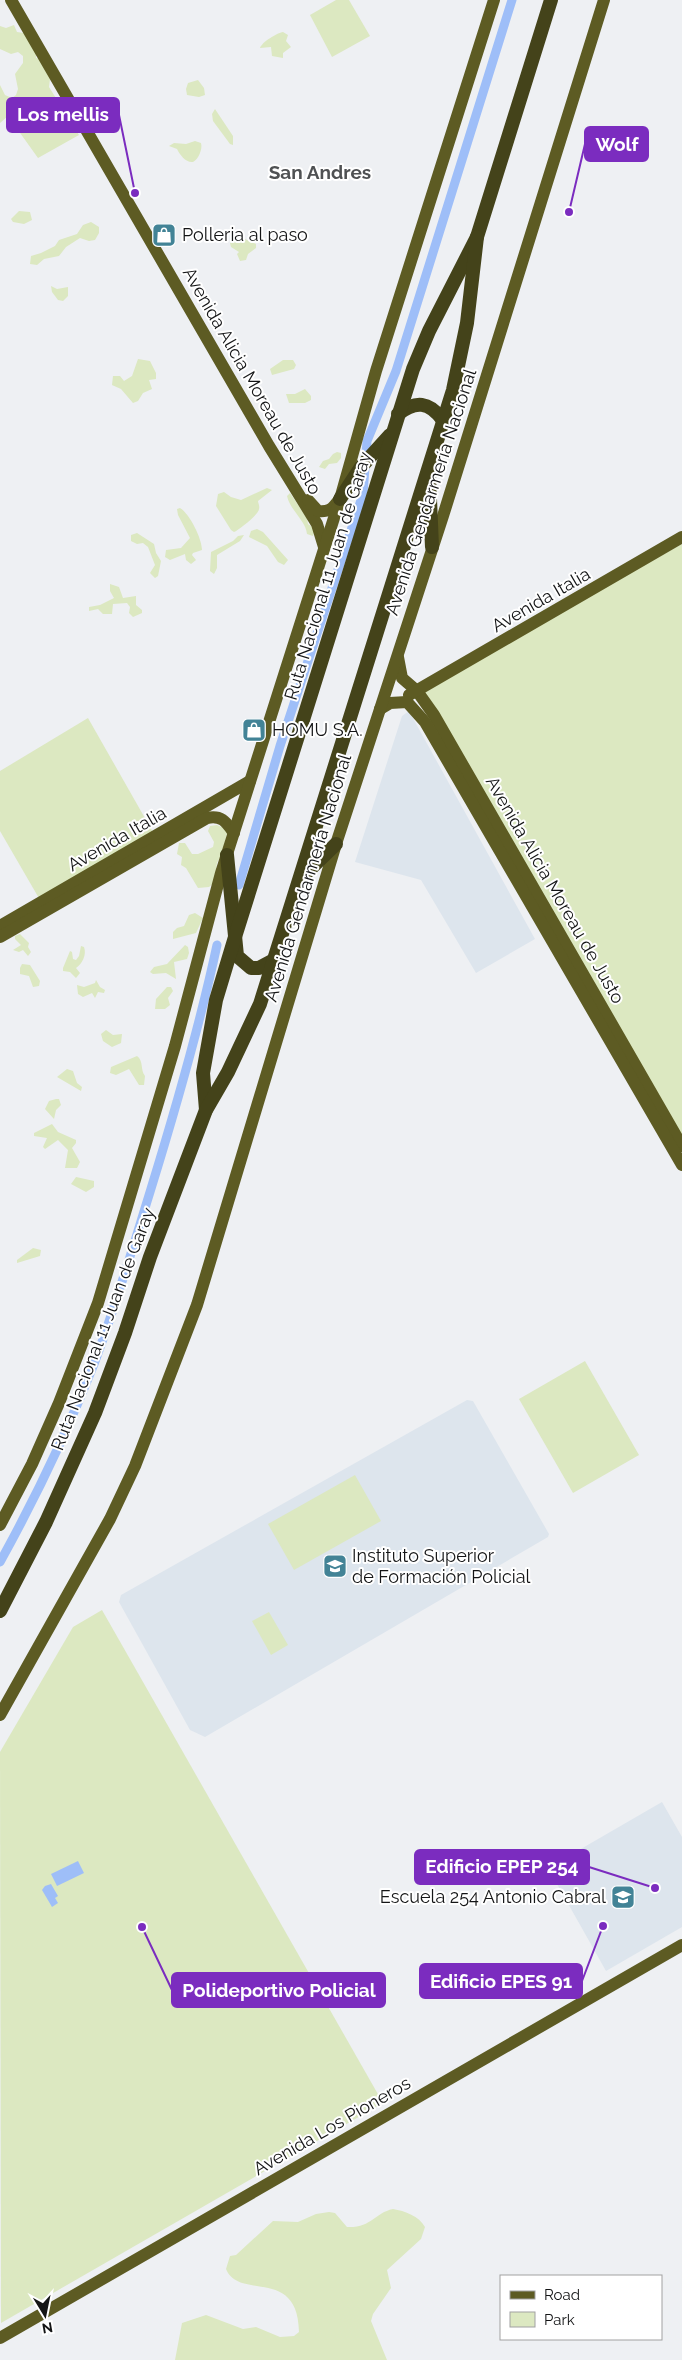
<svg xmlns="http://www.w3.org/2000/svg" width="682" height="2360" font-family="Raleway,sans-serif">
<rect width="100%" height="100%" fill="#eef0f3"/>
<g fill="#dde5ed">
<path d="M409,711L535,939L476,973L421,880L355,862L402,716Z"/>
<path d="M467,1400L473,1401L549,1534L548,1537L205,1737L190,1730L119,1602L121,1595Z"/>
<path d="M662,1802L682,1837V1927L606,1971L548,1868Z"/>
</g>
<g fill="#dce8c1">
<path d="M336,0H349L370,36L332,57L310,15Z"/>
<path d="M14,25L17,32L24,33L36,53V58L41,59L50,79L49,87L79,135L38,158L8,116L0,123V85L5,95L12,98L16,95L18,89L15,74L23,63V56L18,52L11,54L0,49V26L6,28Z"/>
<path d="M283,32L288,35L286,41L291,47L283,53V58L272,56L271,47L260,48C262,42 277,33 283,32Z"/>
<path d="M198,80L204,88L205,95L199,97L187,95L186,89L188,83Z"/>
<path d="M215,109L233,136V145L230,144L213,121L212,114Z"/>
<path d="M195,141L201,143C203,149 198,160 193,162C186,163 180,155 177,149L169,146L174,143L186,144Z"/>
<path d="M19,211L30,212L32,220L24,224L13,222L11,219Z"/>
<path d="M91,222L99,227V233L95,240L89,241L80,238L66,247L59,256L44,259L37,265L30,264L31,256L41,253L55,246L59,240L77,234L83,225Z"/>
<path d="M235,239H245L256,244V248L248,254L246,260L240,261L237,254L239,252L231,247L230,243Z"/>
<path d="M51,286L57,289L68,287V296L63,301L58,300L52,292Z"/>
<path d="M138,359L150,361L156,373V379L149,380L152,389L143,393L138,401L133,403L121,389L112,385L113,376H120L124,381L132,376Z"/>
<path d="M283,360H293L296,365L294,369L272,375L270,369Z"/>
<path d="M305,389L311,396V400L305,403H289L286,394H295Z"/>
<path d="M337,452L341,453V458L337,463L329,464L325,469L319,467L323,461L329,459L333,454Z"/>
<path d="M267,488L272,490L258,501C258,503 260,506 259,509C259,514 239,530 234,532L231,530L216,506L218,494L224,492L231,497L241,500Z"/>
<path d="M290,493L307,518L308,524L315,529L313,536L307,534C306,521 290,510 287,496Z"/>
<path d="M180,508C190,514 202,539 202,550L193,553L192,555L196,560L191,564L186,560L185,554L170,560L165,557L166,550L181,548L190,538L178,515L177,509Z"/>
<path d="M257,529L263,532L288,560L284,565L278,562L267,546L249,537L251,531Z"/>
<path d="M137,533L154,544L156,553L161,561L158,576L155,578L150,573L155,565L148,547L143,543L137,544L131,541V535Z"/>
<path d="M244,535L240,541L217,555V568L214,574L210,571L211,552L233,541L238,536Z"/>
<path d="M682,544V1146L420,690Z"/>
<path d="M110,584L119,587L123,598L136,596V605L142,610V613L133,617L129,613L130,607L127,603L113,604L112,614H103L98,609L89,611V607L100,605L114,598L110,591Z"/>
<path d="M88,718L154,834L40,900L0,831V771Z"/>
<path d="M217,825L228,830L222,853L217,863L214,883L209,887L198,888L186,868L181,865L182,857L177,854L179,843H185L192,854H198L213,847L214,842L208,831L210,826Z"/>
<path d="M195,913L203,918L196,933L173,939V932L177,928L184,926L189,915Z"/>
<path d="M20,934L29,943L28,947L31,952L28,956L23,950L19,952L13,950L21,945L15,939V936Z"/>
<path d="M185,945L188,947L189,953L187,959L174,962L176,979L166,973L153,974L150,972L154,967L167,964Z"/>
<path d="M81,946L84,947C87,955 82,964 76,968L80,973L76,978L70,972L63,971V968L70,951L72,952L73,959L76,960L79,956Z"/>
<path d="M22,964L30,965L40,981L39,986L33,987L29,976L20,974V968Z"/>
<path d="M96,980L100,987L105,990L104,993L98,992L95,998L92,993L83,997L78,994L77,985L84,987L95,983Z"/>
<path d="M167,987H171L173,991L168,998L170,1005L165,1009H155L156,999Z"/>
<path d="M106,1030L113,1035L122,1034L121,1043L112,1047L103,1041L101,1034Z"/>
<path d="M137,1056C144,1061 140,1070 145,1076L144,1085H139L129,1069L116,1075L110,1073L111,1067Z"/>
<path d="M67,1069L73,1071L77,1083L82,1087L81,1091L57,1077Z"/>
<path d="M56,1099H59L61,1105L56,1110L54,1119L45,1109L49,1101Z"/>
<path d="M52,1124L58,1132L76,1140V1143L72,1148L80,1162L77,1168H65L68,1150L58,1140L45,1149L43,1147L47,1138L34,1136V1133Z"/>
<path d="M76,1177L94,1181V1187L86,1192L71,1184Z"/>
<path d="M33,1248L41,1250L40,1256L17,1263V1260Z"/>
<path d="M585,1361L639,1455L573,1493L519,1399Z"/>
<path d="M355,1475L381,1521L294,1570L268,1524Z"/>
<path d="M102,1610L383,2103L1,2323L0,1752L73,1627Z"/>
<path d="M269,1612L288,1645L271,1655L252,1621Z"/>
<path d="M393,2209C405,2211 419,2216 425,2227L421,2239L387,2270L391,2288L373,2314L371,2321L387,2360H175L182,2323L206,2315L243,2329L256,2327L280,2337L294,2336L299,2332C298,2266 239,2301 226,2269L230,2256L236,2255L273,2221L298,2222L316,2214L329,2212L335,2213L347,2227C372,2228 374,2213 393,2209Z"/>
</g>
<g fill="#9ebef8">
<path d="M78,1861L84,1873L57,1886L51,1874Z"/>
<path d="M51,1884L58,1896L55,1898L58,1903L52,1907L42,1890L45,1886Z"/>
</g>
<g fill="none" stroke-linecap="round" stroke-linejoin="round">
<g stroke="#9ebef8" stroke-width="9">
<path d="M366,455L367,441L396,371L512,0"/>
<path d="M239,885L280,746L363,494L365,468"/>
<path d="M0,1562C35,1499 67,1432 94,1364C115,1308 132,1250 150,1192C175,1111 199,1029 217,945"/>
</g>
<g stroke="#5d5b23" stroke-width="12">
<path d="M11,0L269,446L317,524L324,547"/>
<path d="M308,500L318,511C329,512 332,509 338,501"/>
<path d="M398,657L402,678L417,691L434,715L682,1146"/>
<path d="M409,695L682,537"/>
<path d="M380,709L390,703L407,702L425,722L682,1165"/>
<path d="M0,926L250,781"/>
<path d="M0,937L207,818C222,815 226,822 234,833"/>
<path d="M0,1525L32,1464L59,1403L98,1303L175,1046L221,873L340,499L376,371L494,0"/>
<path d="M0,1715L110,1519L135,1466L197,1305L336,844L443,516L604,0"/>
<path d="M0,2338L682,1945"/>
</g>
<g stroke="#44431a" stroke-width="14">
<path d="M398,414C416,400 429,402 442,419"/>
<path d="M429,475L432,547"/>
<path d="M340,499L361,467L390,435"/>
<path d="M227,855L237,956L251,968H259L274,960"/>
<path d="M301,878L336,844"/>
<path d="M206,1110L203,1073L216,1000L235,937L413,369L429,331L477,237L551,0"/>
<path d="M0,1611L46,1522L95,1413L125,1333L150,1257L206,1110L228,1072L260,1004L453,390L467,323L477,237"/>
</g>
</g>
<defs>
<g id="shop-square" transform="scale(1.25)"><rect x="-9" y="-9" width="18" height="18" rx="4" fill="#428396" stroke="#fff"/><path d="M-5-2.5h2.3a2.7 3.5 0 0 1 5.4 0H5L5.5 6h-11ZM-1.5-2.5h3a1.5 2.3 0 0 0-3 0Z" fill="#fff"/></g>
<g id="university-square" transform="scale(1.25)"><rect x="-9" y="-9" width="18" height="18" rx="4" fill="#428396" stroke="#fff"/><path d="M0-5L7-2L0 1L-7-2ZM-4 1L0 2.5L4 1V4Q0 6-4 4Z" fill="#fff"/></g>
<g id="school-square" transform="scale(1.25)"><rect x="-9" y="-9" width="18" height="18" rx="4" fill="#428396" stroke="#fff"/><path d="M0-5L7-2L0 1L-7-2ZM-4 1L0 2.5L4 1V4Q0 6-4 4Z" fill="#fff"/></g>
</defs>
<g fill-rule="evenodd">
<use href="#shop-square" x="164" y="235"/>
<use href="#shop-square" x="254" y="730"/>
<use href="#university-square" x="335" y="1566"/>
<use href="#school-square" x="623" y="1897"/>
</g>
<g text-anchor="middle" stroke-width="4" stroke-linejoin="round" paint-order="stroke">
<g font-size="18" fill="#141516" stroke="#fff" text-anchor="start">
<text x="182" y="241">Polleria al paso</text>
<text x="272" y="736">HOMU S.A.</text>
<text x="352" y="1562">Instituto Superior<tspan x="352" dy="21">de Formación Policial</tspan></text>
<text x="606" y="1903" text-anchor="end">Escuela 254 Antonio Cabral</text>
</g>
<g font-size="18" fill="#141516" stroke="#fff">
<text transform="translate(252 381) rotate(60)" y="6">Avenida Alicia Moreau de Justo</text>
<text transform="translate(431 492) rotate(-72)" y="6">Avenida Gendarmería Nacional</text>
<text transform="translate(328 576) rotate(-73)" y="6">Ruta Nacional 11 Juan de Garay</text>
<text transform="translate(541 600) rotate(-30)" y="6">Avenida Italia</text>
<text transform="translate(117 839) rotate(-30)" y="6">Avenida Italia</text>
<text transform="translate(308 878) rotate(-73)" y="6">Avenida Gendarmería Nacional</text>
<text transform="translate(555 890) rotate(60)" y="6">Avenida Alicia Moreau de Justo</text>
<text transform="translate(103 1329) rotate(-69)" y="6">Ruta Nacional 11 Juan de Garay</text>
<text transform="translate(332 2126) rotate(-30)" y="6">Avenida Los Pioneros</text>
</g>
<g font-size="19" font-weight="bold" fill="#4f5153" stroke="#fff">
<text x="320" y="179">San Andres</text>
</g>
</g>
<path fill="none" stroke="#7b2cbf" stroke-width="2" d="M135 193L119 115M569 212L585 144M655 1888L589 1867M603 1926L582 1981M142 1927L172 1990"/>
<g fill="#7b2cbf" stroke="#fff" stroke-width="2">
<circle cx="135" cy="193" r="5"/>
<circle cx="569" cy="212" r="5"/>
<circle cx="655" cy="1888" r="5"/>
<circle cx="603" cy="1926" r="5"/>
<circle cx="142" cy="1927" r="5"/>
</g>
<g fill="#7b2cbf" stroke="#7b2cbf" stroke-width="2">
<rect x="7" y="98" width="112" height="34" rx="5"/>
<rect x="585" y="127" width="63" height="34" rx="5"/>
<rect x="415" y="1850" width="174" height="34" rx="5"/>
<rect x="420" y="1964" width="162" height="34" rx="5"/>
<rect x="172" y="1973" width="213" height="34" rx="5"/>
</g>
<g font-size="19" text-anchor="middle" font-weight="bold" fill="#fff">
<text x="63" y="121">Los mellis</text>
<text x="617" y="151">Wolf</text>
<text x="502" y="1873">Edificio EPEP 254</text>
<text x="501" y="1988">Edificio EPES 91</text>
<text x="279" y="1997">Polideportivo Policial</text>
</g>
<rect x="500" y="2275" width="162" height="65" fill="#ffffff" stroke="#a1a1a2"/>
<rect x="510" y="2291" width="25" height="8" fill="#5d5b23" stroke="#a1a1a2"/>
<text x="544" y="2300" font-size="15" fill="#141516">Road</text>
<rect x="510" y="2312" width="25" height="15" fill="#dce8c1" stroke="#a1a1a2"/>
<text x="544" y="2325" font-size="15" fill="#141516">Park</text>
<g transform="translate(45 2315) rotate(170)" stroke="#ffffff" stroke-width="4" paint-order="stroke">
<path d="M0-4L9 19L0 12L-9 19Z" fill="#141516"/>
<text y="-8" font-size="14" font-weight="bold" text-anchor="middle" fill="#141516">N</text>
</g>
</svg>
